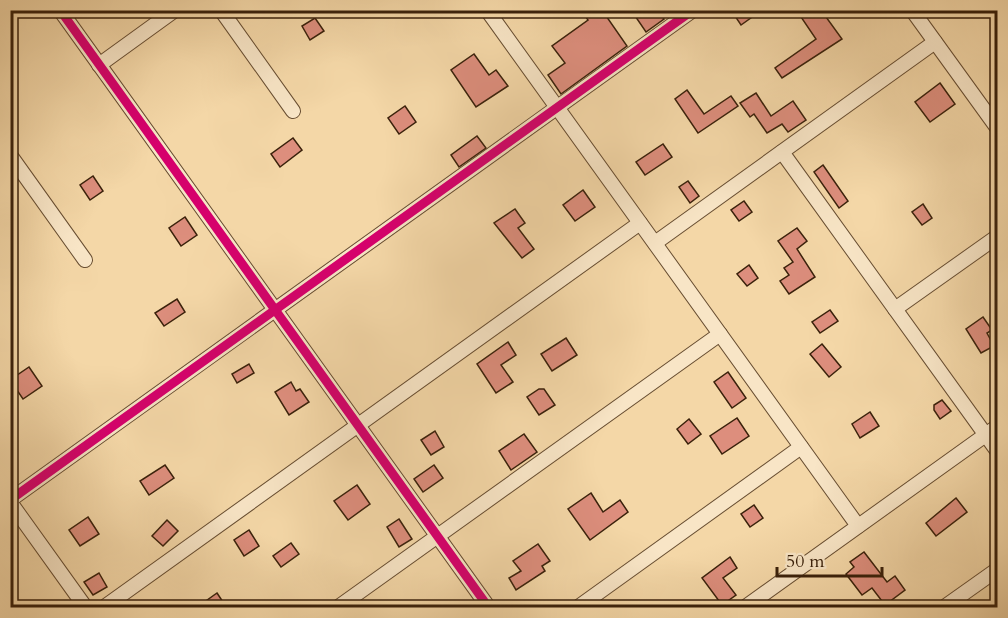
<svg xmlns="http://www.w3.org/2000/svg" width="1008" height="618" font-family="Cardo,serif">
<rect width="100%" height="100%" fill="#f4d7a7"/>
<filter id="stains"><feTurbulence type="fractalNoise" baseFrequency=".00333" numOctaves="4"/><feColorMatrix values="0 0 0 0 .2 0 0 0 0 .09 0 0 0 0 .02 0 0 0 .5 -.17"/></filter>
<radialGradient id="worn" r=".72"><stop offset=".6" stop-color="#630" stop-opacity="0"/><stop offset="1" stop-color="#630" stop-opacity=".3"/></radialGradient>
<g fill="#dd8e7d" stroke="#3a210b" stroke-width="1.5">
<path d="M581,10H602L627,46L561,94L548,75L565,63L552,46L588,20Z"/>
<path d="M631,10H658L664,19L646,32Z"/>
<path d="M731,10H762L741,25Z"/>
<path d="M810,10H821L842,39L782,78L775,68L816,39L801,17Z"/>
<path d="M315,18L324,31L310,40L302,26Z"/>
<path d="M474,54L489,75L496,70L508,86L476,107L451,70Z"/>
<path d="M940,83L955,104L930,122L915,102Z"/>
<path d="M687,90L704,114L731,96L738,106L698,133L675,99Z"/>
<path d="M756,93L771,116L793,101L806,120L788,132L782,124L767,133L754,114L750,117L740,103Z"/>
<path d="M405,106L416,122L399,134L388,118Z"/>
<path d="M477,136L486,148L459,167L451,155Z"/>
<path d="M293,138L302,150L280,167L271,154Z"/>
<path d="M663,144L672,157L645,175L636,162Z"/>
<path d="M823,165L848,201L839,208L814,172Z"/>
<path d="M93,176L103,191L90,200L80,185Z"/>
<path d="M688,181L699,196L690,203L679,187Z"/>
<path d="M583,190L595,207L575,221L563,205Z"/>
<path d="M744,201L752,212L739,221L731,210Z"/>
<path d="M923,204L932,218L922,225L912,212Z"/>
<path d="M515,209L525,223L518,228L534,249L522,258L494,223Z"/>
<path d="M185,217L197,235L181,246L169,228Z"/>
<path d="M797,228L807,241L797,249L815,277L789,294L780,281L789,275L784,268L793,262L778,241Z"/>
<path d="M749,265L758,278L747,286L737,274Z"/>
<path d="M177,299L185,312L164,326L155,313Z"/>
<path d="M830,310L838,321L820,333L812,322Z"/>
<path d="M983,317L992,330L987,333L994,346L981,353L966,329Z"/>
<path d="M566,338L577,355L552,371L541,354Z"/>
<path d="M508,342L516,355L501,365L513,382L496,393L477,364Z"/>
<path d="M822,344L841,367L829,377L810,354Z"/>
<path d="M249,364L254,373L237,383L232,374Z"/>
<path d="M29,367L42,386L23,399L10,380Z"/>
<path d="M728,372L746,398L732,408L714,382Z"/>
<path d="M291,382L296,391L300,389L309,402L289,415L275,392Z"/>
<path d="M539,389H544L555,405L539,415L527,397Z"/>
<path d="M942,400L951,411L940,419L934,410V405Z"/>
<path d="M870,412L879,426L860,438L852,424Z"/>
<path d="M737,418L749,436L722,454L710,436Z"/>
<path d="M689,419L701,434L688,444L677,429Z"/>
<path d="M435,431L444,447L431,455L421,440Z"/>
<path d="M524,434L537,452L511,470L499,451Z"/>
<path d="M165,465L174,478L149,495L140,481Z"/>
<path d="M434,465L443,478L423,492L414,479Z"/>
<path d="M357,485L370,504L348,520L334,501Z"/>
<path d="M591,493L603,512L620,500L628,512L590,540L568,509Z"/>
<path d="M956,498L967,512L936,536L926,523Z"/>
<path d="M754,505L763,518L750,527L741,514Z"/>
<path d="M88,517L99,534L80,546L69,530Z"/>
<path d="M399,519L412,539L399,547L387,527Z"/>
<path d="M167,520L178,531L163,546L152,536Z"/>
<path d="M249,530L259,546L244,556L234,540Z"/>
<path d="M291,543L299,554L281,567L273,556Z"/>
<path d="M538,544L550,561L542,566L545,571L516,590L509,578L521,571L513,561Z"/>
<path d="M864,552L887,582L895,576L905,590L885,605L872,588L862,595L846,574L854,567L850,562Z"/>
<path d="M730,557L737,568L723,578L736,595L722,605L702,578Z"/>
<path d="M99,573L107,587L93,595L84,582Z"/>
<path d="M217,593L227,608H196Z"/>
</g>
<g fill="none" stroke-linecap="round" stroke-linejoin="round">
<g stroke="#684e32" stroke-width="16">
<g id="street">
<path d="M60,10L489,608"/>
<path d="M221,10L293,111"/>
<path d="M487,10L858,526"/>
<path d="M912,10L998,129"/>
<path d="M99,65L175,10"/>
<path d="M782,152L998,452"/>
<path d="M10,155L85,260"/>
<path d="M655,243L935,42"/>
<path d="M895,309L998,236"/>
<path d="M10,500L693,10"/>
<path d="M10,502L86,608"/>
<path d="M103,608L640,223"/>
<path d="M337,608L720,334"/>
<path d="M577,608L801,447"/>
<path d="M744,608L998,426"/>
<path d="M943,608L998,569"/>
</g>
</g>
<use href="#street" stroke="#f8e5c6" stroke-width="14"/>
<g stroke="#f8e5c6" stroke-width="13">
<g id="cycleway">
<path d="M60,10L489,608"/>
<path d="M10,500L693,10"/>
</g>
</g>
<use href="#cycleway" stroke="#d6006c" stroke-width="9"/>
</g>
<rect width="1008" height="618" fill="none" stroke="#f4d7a7" stroke-width="36"/>
<rect x="12" y="12" width="984" height="594" fill="none" stroke="#3a210b" stroke-width="3"/>
<rect x="18" y="18" width="972" height="582" fill="none" stroke="#3a210b" stroke-width="1.5"/>
<path d="M777 567v9h105v-9" fill="none" stroke="#3a210b" stroke-width="3"/>
<text x="786" y="567" font-size="18" fill="#3a210b" stroke="#f8e5c6" stroke-width="4.5" paint-order="stroke">50 m</text>
<rect width="100%" height="100%" filter="url(#stains)"/>
<rect width="100%" height="100%" fill="url(#worn)"/>
</svg>
